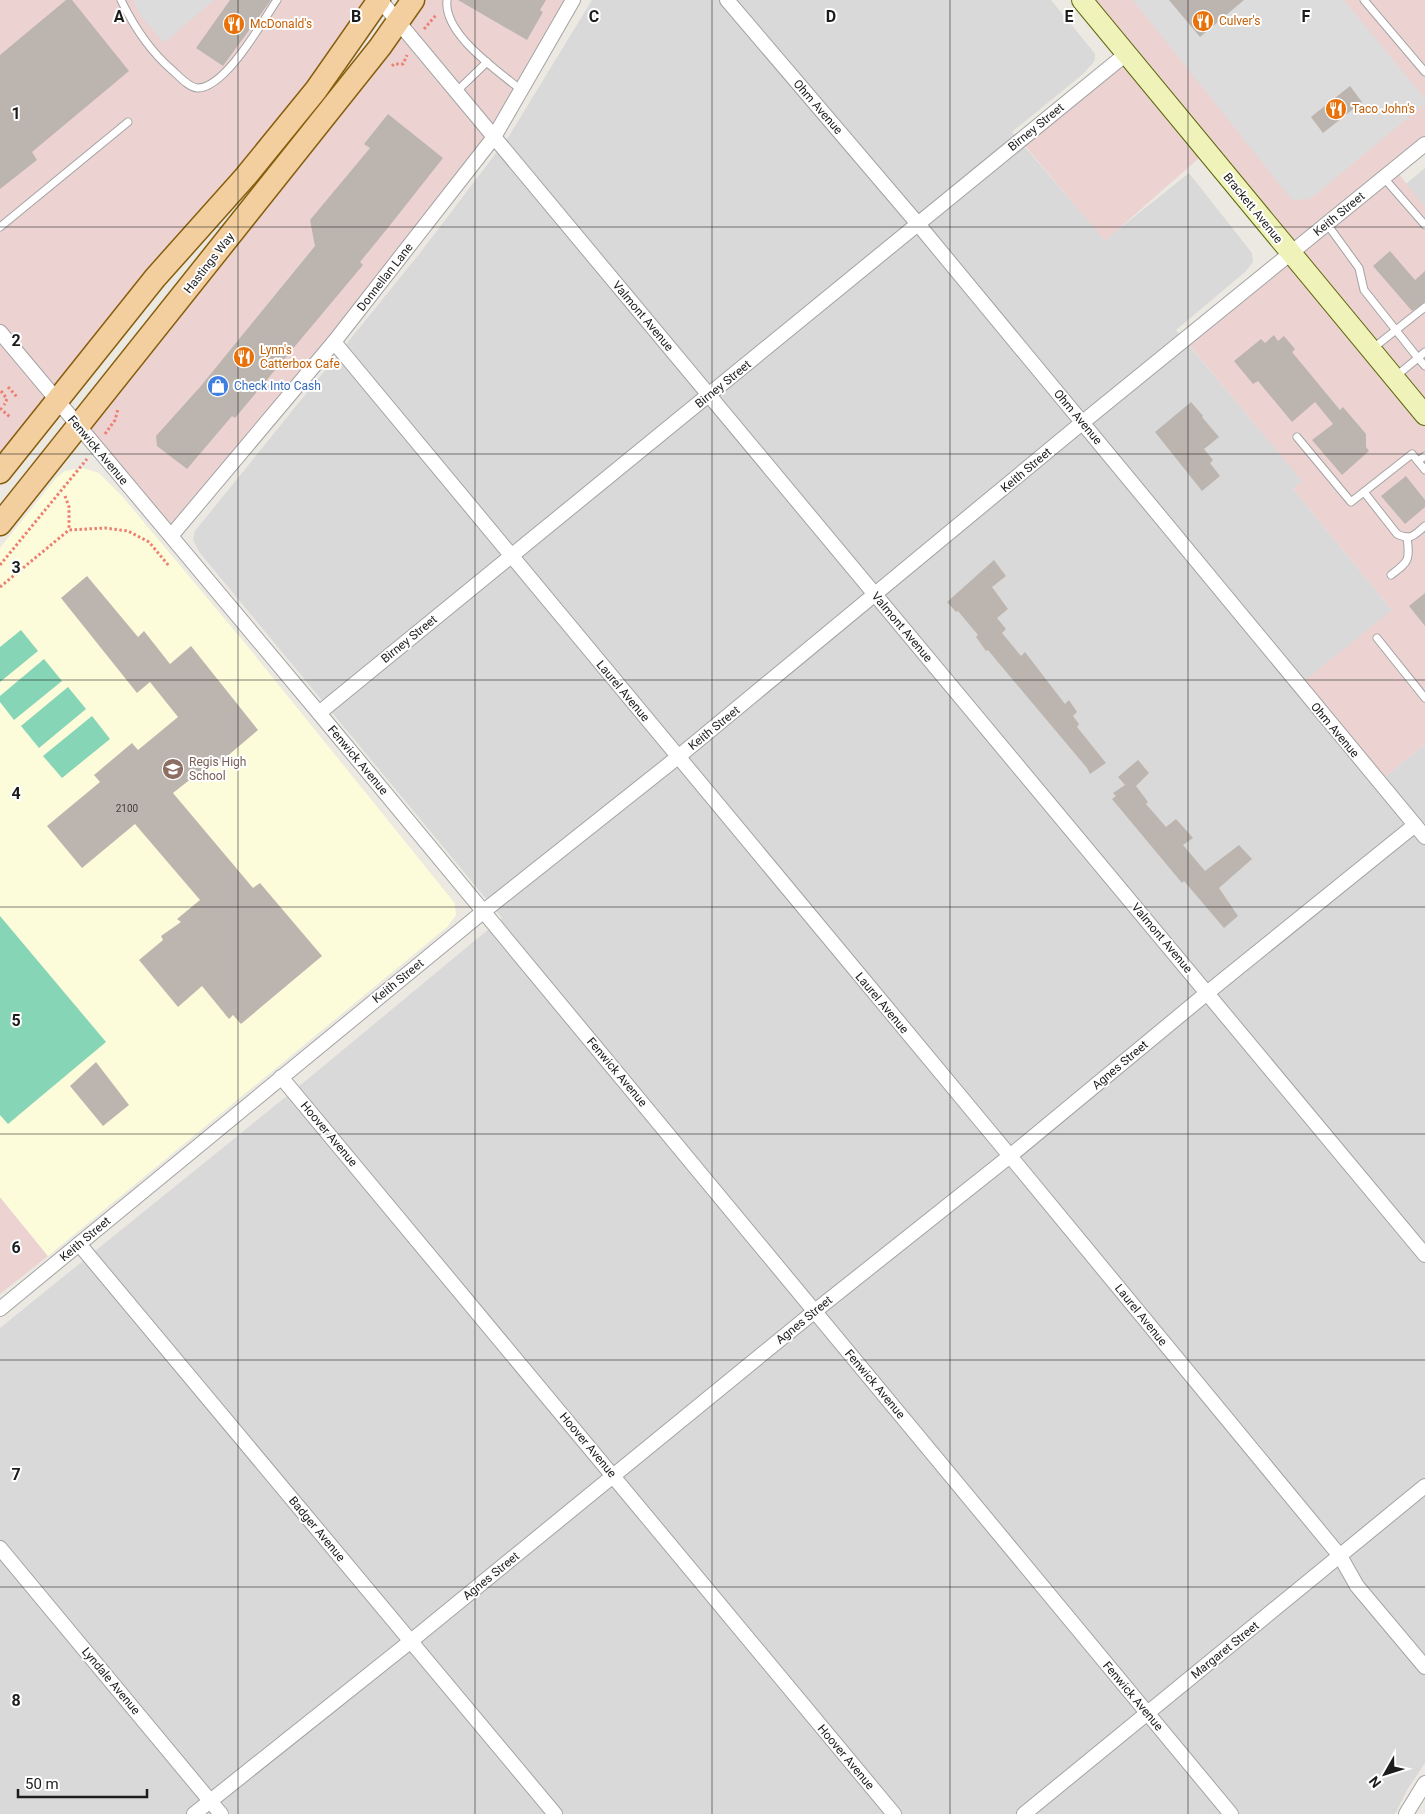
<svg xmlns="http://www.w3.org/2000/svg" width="1425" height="1814" font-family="Roboto,sans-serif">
<rect width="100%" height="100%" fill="#ece9e2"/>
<g fill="#dad9d9">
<path d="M592,0H1051L1092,50L1095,54V59L1093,63L1083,74L1012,132L1105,240L1189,173L1252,253L1253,262L1245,272L1176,330L1303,481L1293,489L1392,610L1379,782L1425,744V1763L1407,1790L1395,1814H0V1328L314,1074L502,918L200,553L193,540L195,531L420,253L509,136Z"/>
<path d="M1425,168V207L1406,184Z"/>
</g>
<g fill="#ecd3d2">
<path d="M0,0H378L0,472Z"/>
<path d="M413,0H573L494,137L171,536L79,427Z"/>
<path d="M1082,0H1425V144L1395,169L1425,207V744L1379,782L1299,685L1392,610L1293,489L1302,481L1185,340L1290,253L1207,151L1105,241L1020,140L1126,54Z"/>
<path d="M0,1197L48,1256L0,1294Z"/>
</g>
<path fill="#fcfcdb" d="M83,468L99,473L122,496L244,642L449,896L455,904L456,915L447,927L48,1256L0,1197V548L57,477L65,471Z"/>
<g fill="#86d5b7">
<path d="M21,630L38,651L0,682V647Z"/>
<path d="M44,659L62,681L14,720L0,702V696Z"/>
<path d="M68,687L86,709L39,748L21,726Z"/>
<path d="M92,716L110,739L62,778L43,756Z"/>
<path d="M0,916L106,1042L8,1124L0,1115Z"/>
</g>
<g fill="#dcdcdc">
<path d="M133,0H214L164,43L141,16Z"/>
<path d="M1133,0H1344L1425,99V104L1310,199L1292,200Z"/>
</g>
<g fill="#bcb5af">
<path d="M66,0H72L129,71L32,152L37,160L0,189V55Z"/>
<path d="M230,0H271L223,66L196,48Z"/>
<path d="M458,0H546L540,10L543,12L527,40Z"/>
<path d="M1169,0H1244L1200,37Z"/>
<path d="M1350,86L1362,102L1323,133L1311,117Z"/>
<path d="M388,114L443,158L387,229L360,262L363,265L235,418L232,416L187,469L157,446L156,436L200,387L315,246L310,220L370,148L364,144Z"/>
<path d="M1390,251L1415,280L1425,271V302L1412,311L1373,266Z"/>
<path d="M1274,335L1278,341L1284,336L1295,349L1292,352L1340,410L1343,407L1366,434V447L1369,451L1342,475L1312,440L1333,424L1315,402L1292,422L1258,381L1253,384L1234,361L1261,339L1265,343Z"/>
<path d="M1191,402L1203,416L1202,417L1219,437L1204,449L1213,460L1210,463L1220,476L1202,491L1155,432Z"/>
<path d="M1406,476L1425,500V507L1405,524L1381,496Z"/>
<path d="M994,560L1006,576L992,587L1008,609L997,618L1006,629L1002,633L1021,656L1025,652L1065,704L1069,700L1077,712L1073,716L1079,724L1077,727L1106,763L1090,774L1087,768L997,661L988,650L986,651L976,637L978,635L958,611L956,612L947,602Z"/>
<path d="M87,576L138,637L144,631L170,664L191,646L258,730L218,764L215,760L173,793L253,888L260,883L322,956L241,1024L233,1015L229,1019L202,986L178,1007L139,960L163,940L161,936L181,922L177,919L200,900L135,824L82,868L47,826L100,782L94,775L132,743L138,750L178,717L150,682L137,693L61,598Z"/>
<path d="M1425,593V626L1409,606Z"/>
<path d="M1138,760L1149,773L1136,786L1148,802L1146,804L1166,827L1176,819L1193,838L1183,845L1205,871L1239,845L1252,859L1219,888L1238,916L1224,928L1184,881L1182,883L1112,799L1116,796L1113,793L1125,785L1118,777Z"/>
<path d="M96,1062L129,1105L103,1126L70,1086Z"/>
</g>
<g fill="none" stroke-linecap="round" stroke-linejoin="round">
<g stroke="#a3a3a3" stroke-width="9">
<g id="service">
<path d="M121,0C134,27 150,51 172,70C179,76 188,87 197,88C225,89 262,22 277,0"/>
<path d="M447,0C443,34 497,70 521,90"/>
<path d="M1364,0L1425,72"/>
<path d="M456,92L487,62"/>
<path d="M1384,178L1425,225"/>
<path d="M1327,224L1359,268L1364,290L1418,358L1425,352"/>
<path d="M0,227L128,122"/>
<path d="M1372,349L1425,307"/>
<path d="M1396,376L1418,358L1425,366"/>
<path d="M1297,437L1351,502L1412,454L1425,470"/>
<path d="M1418,461L1425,456"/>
<path d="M1364,492L1397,534C1411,541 1414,535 1425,526"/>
<path d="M1391,575C1409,561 1410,561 1407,537"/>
<path d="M1377,638L1425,698"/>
</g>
</g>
<g stroke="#a3a3a3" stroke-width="16">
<g id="minor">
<path d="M380,0L1425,1255"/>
<path d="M727,0L918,224L1425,837"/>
<path d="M0,332L319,713L1231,1814"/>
<path d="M334,342L1010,1156L1340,1556L1357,1586L1425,1667"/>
<path d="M171,536L334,342L494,137L573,0"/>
<path d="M319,713L1126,54"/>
<path d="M281,1077L894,1814"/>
<path d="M79,1244L555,1814"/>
<path d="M0,1309L484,911L678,757L1083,422L1425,144"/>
<path d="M0,1548L221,1814"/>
<path d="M194,1814L411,1641L815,1311L1010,1156L1207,993L1415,825"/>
<path d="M1024,1814L1425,1486"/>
<path d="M1406,1814L1425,1783"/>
</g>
</g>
<g stroke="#5e680d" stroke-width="22">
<path id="secondary" d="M1082,0L1425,415"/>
</g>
<g stroke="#875e0c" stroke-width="25">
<g id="primary">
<path d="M0,472L155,278L246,176L316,90L379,0"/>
<path d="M0,524L380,47L413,0"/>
</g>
</g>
<g stroke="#ed7f72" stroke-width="3" stroke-dasharray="2.5 2.5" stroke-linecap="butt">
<path d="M424,29L436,15"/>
<path d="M392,66L394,64H403L407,55"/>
<path d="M8,387L18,398"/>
<path d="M1,391L7,399L4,405"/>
<path d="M0,408L11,418"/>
<path d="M105,434L115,420L118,409"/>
<path d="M65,496L69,507V530"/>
<path d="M0,565L87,459"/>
<path d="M0,587L69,530L105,528L128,531L149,542L169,566"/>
</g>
<use href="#service" stroke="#fff" stroke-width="7"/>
<use href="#minor" stroke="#fff" stroke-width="14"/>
<use href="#secondary" stroke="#f0f3b9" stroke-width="20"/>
<use href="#primary" stroke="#f3cfa0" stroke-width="22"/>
</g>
<path fill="none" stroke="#1c1c1c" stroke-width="1" stroke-opacity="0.55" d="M238,0V1814M475,0V1814M712,0V1814M950,0V1814M1188,0V1814M0,227H1425M0,454H1425M0,680H1425M0,907H1425M0,1134H1425M0,1360H1425M0,1587H1425"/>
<defs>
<g id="restaurant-disc" transform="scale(1.125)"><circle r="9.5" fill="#e8710a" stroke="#fff"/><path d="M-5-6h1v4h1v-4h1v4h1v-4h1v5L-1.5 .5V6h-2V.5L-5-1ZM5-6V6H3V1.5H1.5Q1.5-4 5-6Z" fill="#fff"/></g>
<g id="shop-disc" transform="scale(1.125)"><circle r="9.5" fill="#3f7fe0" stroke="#fff"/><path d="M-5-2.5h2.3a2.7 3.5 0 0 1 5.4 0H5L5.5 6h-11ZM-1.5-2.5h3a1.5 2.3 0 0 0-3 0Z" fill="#fff"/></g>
<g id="school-disc" transform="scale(1.125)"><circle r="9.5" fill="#8d6e63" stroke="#fff"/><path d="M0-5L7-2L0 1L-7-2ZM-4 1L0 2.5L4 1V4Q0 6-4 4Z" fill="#fff"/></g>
</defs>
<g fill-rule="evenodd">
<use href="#restaurant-disc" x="1203" y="21"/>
<use href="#restaurant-disc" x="234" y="24"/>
<use href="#restaurant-disc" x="1336" y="109"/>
<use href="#restaurant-disc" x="244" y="357"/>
<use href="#shop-disc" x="218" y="386"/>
<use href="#school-disc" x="173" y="769"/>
</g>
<g text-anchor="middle" stroke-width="4" stroke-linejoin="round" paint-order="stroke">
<g font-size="10" fill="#444241">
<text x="127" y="812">2100</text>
</g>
<g font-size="12" fill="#c56008" stroke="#fff" text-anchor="start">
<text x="1219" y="25">Culver's</text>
<text x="250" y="28">McDonald's</text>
<text x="1352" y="113">Taco John's</text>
<text x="260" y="354">Lynn's<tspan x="260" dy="14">Catterbox Cafe</tspan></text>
</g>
<g font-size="12" fill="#1c1c1c" stroke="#fff">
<text transform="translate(818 107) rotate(49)" y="4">Ohm Avenue</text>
<text transform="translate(1036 127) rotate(-39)" y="4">Birney Street</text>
<text transform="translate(1253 208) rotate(51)" y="4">Brackett Avenue</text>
<text transform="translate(1339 214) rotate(-39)" y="4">Keith Street</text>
<text transform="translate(209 263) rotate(-52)" y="4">Hastings Way</text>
<text transform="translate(385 277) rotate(-52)" y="4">Donnellan Lane</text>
<text transform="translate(643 316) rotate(50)" y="4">Valmont Avenue</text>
<text transform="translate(723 384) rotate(-39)" y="4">Birney Street</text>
<text transform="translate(1078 417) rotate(50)" y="4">Ohm Avenue</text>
<text transform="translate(98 450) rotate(50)" y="4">Fenwick Avenue</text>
<text transform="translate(1026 470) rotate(-40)" y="4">Keith Street</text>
<text transform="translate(902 627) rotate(50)" y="4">Valmont Avenue</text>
<text transform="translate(409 639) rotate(-39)" y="4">Birney Street</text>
<text transform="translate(623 691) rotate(50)" y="4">Laurel Avenue</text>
<text transform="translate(714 728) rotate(-39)" y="4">Keith Street</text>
<text transform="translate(1335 730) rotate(50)" y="4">Ohm Avenue</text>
<text transform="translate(358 760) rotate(50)" y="4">Fenwick Avenue</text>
<text transform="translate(1162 938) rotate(50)" y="4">Valmont Avenue</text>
<text transform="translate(398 981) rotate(-39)" y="4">Keith Street</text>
<text transform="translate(882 1003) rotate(50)" y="4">Laurel Avenue</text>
<text transform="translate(1120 1065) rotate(-40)" y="4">Agnes Street</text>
<text transform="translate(617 1072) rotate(50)" y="4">Fenwick Avenue</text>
<text transform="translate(329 1134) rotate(50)" y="4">Hoover Avenue</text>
<text transform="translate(85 1239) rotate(-40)" y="4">Keith Street</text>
<text transform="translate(1141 1315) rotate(51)" y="4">Laurel Avenue</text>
<text transform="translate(804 1320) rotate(-39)" y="4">Agnes Street</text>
<text transform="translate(875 1384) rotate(50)" y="4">Fenwick Avenue</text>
<text transform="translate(588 1445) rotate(50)" y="4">Hoover Avenue</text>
<text transform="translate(317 1529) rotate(50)" y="4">Badger Avenue</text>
<text transform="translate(491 1576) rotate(-39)" y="4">Agnes Street</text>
<text transform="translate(1225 1650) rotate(-39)" y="4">Margaret Street</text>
<text transform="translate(111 1681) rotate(50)" y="4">Lyndale Avenue</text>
<text transform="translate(1133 1696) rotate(50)" y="4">Fenwick Avenue</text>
<text transform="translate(846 1757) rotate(50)" y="4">Hoover Avenue</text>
</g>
<g font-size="12" fill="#366cbe" stroke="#fff" text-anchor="start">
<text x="234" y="390">Check Into Cash</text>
</g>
<g font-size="12" fill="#785e54" stroke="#fff" text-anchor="start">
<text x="189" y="766">Regis High<tspan x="189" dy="14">School</tspan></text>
</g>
</g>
<g font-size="16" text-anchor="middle" font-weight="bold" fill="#1c1c1c" stroke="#fff" stroke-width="4" stroke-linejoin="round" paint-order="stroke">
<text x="119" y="22">A</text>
<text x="356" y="22">B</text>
<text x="594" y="22">C</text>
<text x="831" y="22">D</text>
<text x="1069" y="22">E</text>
<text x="1306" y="22">F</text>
<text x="16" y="119">1</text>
<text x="16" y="346">2</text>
<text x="16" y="573">3</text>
<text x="16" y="799">4</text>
<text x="16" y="1026">5</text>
<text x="16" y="1253">6</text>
<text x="16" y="1480">7</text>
<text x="16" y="1706">8</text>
</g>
<g transform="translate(1385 1774) rotate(231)" stroke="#ffffff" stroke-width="4" paint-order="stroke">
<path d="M0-4L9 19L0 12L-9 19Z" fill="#1c1c1c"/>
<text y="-8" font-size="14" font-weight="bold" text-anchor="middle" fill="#1c1c1c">N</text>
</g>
<path d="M18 1789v8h129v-8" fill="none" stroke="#1c1c1c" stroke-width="2.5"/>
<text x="25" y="1789" font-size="15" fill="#1c1c1c" stroke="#ffffff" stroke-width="4" paint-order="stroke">50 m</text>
</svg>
